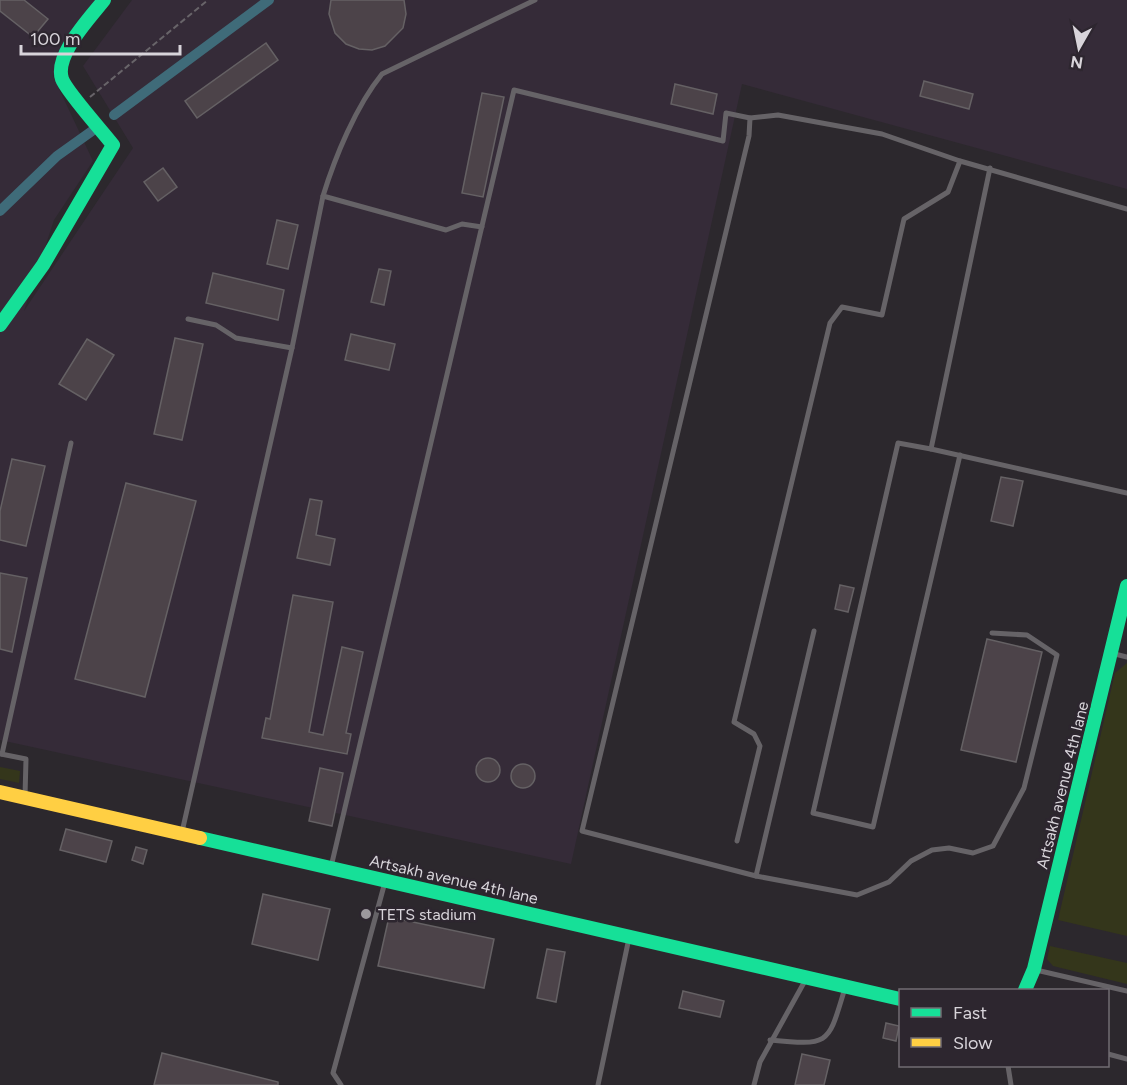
<svg xmlns="http://www.w3.org/2000/svg" width="1127" height="1085" font-family="Figtree,sans-serif">
<rect width="100%" height="100%" fill="#2c282d"/>
<path fill="#352b38" d="M0,0H111L53,76L93,161L54,220L24,311L133,148L83,66L132,0H1127V189L742,84L571,864L0,740Z"/>
<g fill="#34361b">
<path d="M1127,663V936L1058,920L1115,673Z"/>
<path d="M0,767L20,771L19,783L0,779Z"/>
<path d="M1050,946L1127,963V984L1053,966L1047,959Z"/>
</g>
<g fill="none" stroke-linecap="round" stroke-linejoin="round">
<g stroke="#3f6b79" stroke-width="10">
<path d="M114,115L269,0"/>
<path d="M0,211L57,156L92,131"/>
</g>
</g>
<g fill="#4c4349" stroke="#656164" stroke-width="1.5">
<path d="M0,0H24L48,19L33,37L0,11Z"/>
<path d="M331,0H404L406,14L403,28L385,46L372,50L359,49L346,44L335,33L329,14Z"/>
<path d="M266,43L278,60L197,118L185,101Z"/>
<path d="M924,81L973,94L969,109L920,96Z"/>
<path d="M675,84L717,94L713,114L671,104Z"/>
<path d="M482,93L504,97L483,197L462,193Z"/>
<path d="M163,168L177,187L158,201L144,182Z"/>
<path d="M277,220L298,225L288,269L267,264Z"/>
<path d="M379,269L391,271L384,305L371,302Z"/>
<path d="M213,273L284,290L278,320L206,303Z"/>
<path d="M351,334L395,344L389,370L345,360Z"/>
<path d="M175,338L203,344L182,440L154,434Z"/>
<path d="M87,339L114,355L86,400L59,384Z"/>
<path d="M12,459L45,466L26,546L0,540V511Z"/>
<path d="M1001,477L1023,481L1013,526L991,521Z"/>
<path d="M126,483L196,501L145,697L75,679Z"/>
<path d="M310,499L322,501L316,535L335,539L330,565L297,558Z"/>
<path d="M0,573L27,578L12,652L0,649Z"/>
<path d="M840,585L854,588L848,612L835,609Z"/>
<path d="M293,595L333,602L309,732L323,735L342,647L363,652L346,733L351,734L347,754L262,738L266,718L270,719Z"/>
<path d="M987,639L1042,652L1016,762L961,750Z"/>
<circle cx="488" cy="770" r="12"/>
<circle cx="523" cy="776" r="12"/>
<path d="M320,768L343,773L332,826L309,821Z"/>
<path d="M66,829L112,841L106,862L60,850Z"/>
<path d="M136,847L147,850L143,864L132,860Z"/>
<path d="M263,894L330,909L318,960L252,944Z"/>
<path d="M389,917L494,939L484,988L378,966Z"/>
<path d="M547,949L565,952L556,1002L537,998Z"/>
<path d="M683,991L724,1001L720,1017L679,1008Z"/>
<path d="M886,1023L899,1026L896,1041L883,1038Z"/>
<path d="M162,1053L278,1082V1085H154Z"/>
<path d="M802,1054L830,1060L824,1085H795Z"/>
</g>
<g fill="none" stroke-linecap="round" stroke-linejoin="round">
<path stroke="#686469" stroke-width="2" stroke-dasharray="6 3" stroke-linecap="butt" d="M90,97L208,0"/>
<g stroke="#666367" stroke-width="5">
<path d="M750,118L749,136L582,831L756,876L814,631"/>
<path d="M323,196C335,157 356,106 382,74L535,0"/>
<path d="M188,319L216,325L236,338L292,348"/>
<path d="M931,449L1127,493"/>
<path d="M960,455L873,827L813,813L898,443L931,449L990,168"/>
<path d="M1111,653L1127,657"/>
<path d="M1,754L26,759L25,796"/>
<path d="M2,754L71,443"/>
<path d="M182,832L292,348L323,196L446,230L462,224L482,227"/>
<path d="M737,841L760,746L754,734L734,722L830,323L842,307L882,315L904,219L948,192L960,161"/>
<path d="M331,867L514,90L723,141L726,113L750,118L778,115L882,134L960,161L1127,209"/>
<path d="M756,876L857,895L889,882L911,861L932,850L949,848L973,853L993,846L1024,788L1057,655L1027,635L992,633"/>
<path d="M1036,970L1127,991"/>
<path d="M770,1040C831,1046 828,1044 845,988"/>
<path d="M1108,1054L1127,1059"/>
<path d="M1008,1066L1011,1085"/>
<path d="M341,1085L333,1073L385,882"/>
<path d="M598,1085L629,938"/>
<path d="M754,1085L760,1062L806,979"/>
</g>
<g stroke="#16e098" stroke-width="14">
<path d="M0,325L43,265L113,145C103,132 66,91 62,79C54,55 90,18 104,0"/>
<path d="M200,838L900,999"/>
<path d="M1025,990L1034,969L1127,586"/>
</g>
<path stroke="#ffcf43" stroke-width="14" d="M0,792L200,838"/>
</g>
<circle fill="#9c989d" stroke="#2d262f" stroke-width="2" cx="366" cy="914" r="6"/>
<g text-anchor="middle" stroke-width="5" stroke-linejoin="round" paint-order="stroke">
<g font-size="16" fill="#d8d4da" stroke="#2d262f">
<text transform="translate(1062 785) rotate(-76)" y="6">Artsakh avenue 4th lane</text>
<text transform="translate(454 879) rotate(13)" y="6">Artsakh avenue 4th lane</text>
</g>
<g font-size="16" fill="#d8d4da" stroke="#2d262f" text-anchor="start">
<text x="378" y="920">TETS stadium</text>
</g>
</g>
<rect x="899" y="989" width="210" height="78" fill="#2d262f" stroke="#716c73" stroke-width="1.5"/>
<rect x="911" y="1008" width="30" height="9" fill="#16e098" stroke="#716c73" stroke-width="1.5"/>
<text x="953" y="1019" font-size="18" fill="#d8d4da">Fast</text>
<rect x="911" y="1038" width="30" height="9" fill="#ffcf43" stroke="#716c73" stroke-width="1.5"/>
<text x="953" y="1049" font-size="18" fill="#d8d4da">Slow</text>
<g transform="translate(1079 48) rotate(189)" stroke="#2d262f" stroke-width="4.5" paint-order="stroke">
<path d="M0-4.5L10 22L0 15L-10 22Z" fill="#d8d4da"/>
<text y="-9" font-size="16" font-weight="bold" text-anchor="middle" fill="#d8d4da">N</text>
</g>
<path d="M21 45v9h159v-9" fill="none" stroke="#d8d4da" stroke-width="3"/>
<text x="30" y="45" font-size="18" fill="#d8d4da" stroke="#2d262f" stroke-width="4.5" paint-order="stroke">100 m</text>
</svg>
